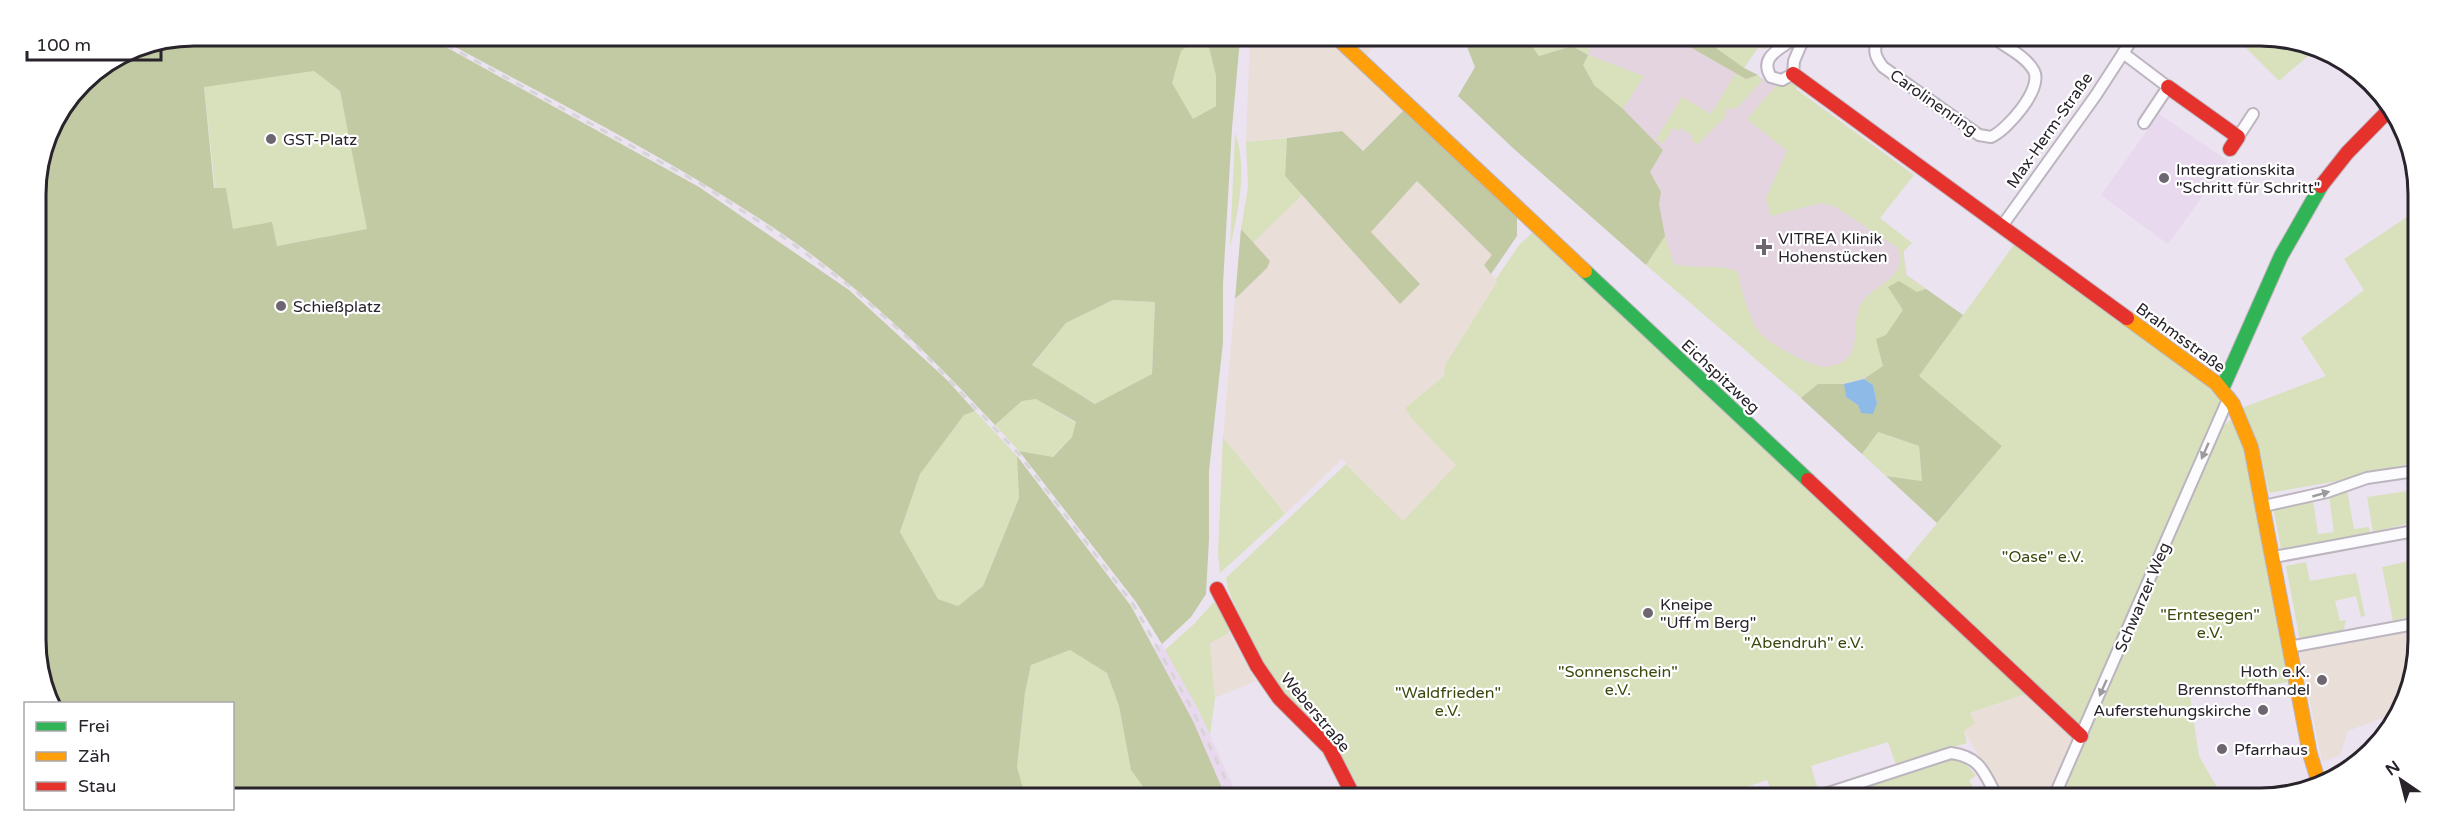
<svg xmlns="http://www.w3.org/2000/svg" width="2455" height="834" font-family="'Varela Round',sans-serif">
<rect width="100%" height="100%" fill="#ece3f0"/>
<g fill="#e9d9ef">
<path d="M2159,114L2228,161L2168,244L2101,195Z"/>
<path d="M1162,644L1198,709L1237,795H1225L1193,721L1154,648Z"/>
</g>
<g fill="#eaded9">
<path d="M1250,39H1330L1364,65L1408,106L1362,151L1342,131L1246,142Z"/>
<path d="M1343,39H1381L1364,58Z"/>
<path d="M1417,181L1492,255L1484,266L1498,281L1445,365L1444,376L1405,408L1457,464L1403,522L1342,459L1285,514L1223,437L1235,299L1267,268L1270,261L1253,243L1302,195L1400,304L1420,284L1371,232Z"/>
<path d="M2414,627L2413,681L2399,712L2348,731L2340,755L2322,762L2299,648Z"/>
<path d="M1229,633L1256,681L1215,698L1210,642Z"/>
<path d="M2029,693L2077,735L2050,797H2003L1964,731L1975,723L1969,714Z"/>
</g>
<path fill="#e3d4df" d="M1575,40H1705L1744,68L1776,86L1747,119L1902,242L1907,275L1963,315L1862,454L1801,398L1513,148Z"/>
<g fill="#d8e1bc">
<path d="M1197,39H1207L1216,76V106L1193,119L1171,83L1181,51Z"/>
<path d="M1527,39L1592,40L1588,55L1644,76L1623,109L1594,85L1583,65L1587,54L1572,46L1539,56Z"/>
<path d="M1705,40H1774L1766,49L1758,48L1744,68Z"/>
<path d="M2239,41L2302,42L2315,50L2279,81Z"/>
<path d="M314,71L340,91L368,229L277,246L233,229L226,188H215L204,86Z"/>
<path d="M1735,74L1746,79L1758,75L1762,81L1737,108L1726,109L1725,117L1698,144L1691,140L1693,136L1680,128L1678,131L1673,128L1663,144L1656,139L1682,97L1711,114Z"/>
<path d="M1784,82L1798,85L1796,89L1914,175L1880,218L1912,243L1903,252L1906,275L1926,289L1917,292L1886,335L1883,366C1859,383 1848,385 1818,384L1801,398L1646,265L1665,236L1674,264C1696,270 1722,263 1738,272C1740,287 1750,321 1760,333C1768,343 1810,366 1824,367C1831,367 1839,364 1845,360C1861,349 1851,320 1861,304C1875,282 1907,281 1898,248L1834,206L1821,203L1771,216L1766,198L1787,151L1747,119L1776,86Z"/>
<path d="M1235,133C1248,167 1238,213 1230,247Z"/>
<path d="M1287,138L1285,176L1302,195L1253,243L1241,229L1248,187L1246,142Z"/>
<path d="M2416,211L2415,462L2349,479L2269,493L2259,449L2242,408L2326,376L2301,338L2364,290L2344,259Z"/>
<path d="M1533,232L2029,693L1970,713L1975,723L1964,731L1967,743L1896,765L1888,742L1811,766L1818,790L1799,797L1773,796L1767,780L1721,796L1358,795L1260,663L1228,589L1226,578L1346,464L1403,521L1456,465L1413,420L1405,408L1444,376L1445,365L1497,282L1496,279L1519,245Z"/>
<path d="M2016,242L2217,393L2220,403L2079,730L1902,565L2002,446L1919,376Z"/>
<path d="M1113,300L1155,302L1152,374L1096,404L1032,366L1066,323Z"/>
<path d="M1036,399L1076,423L1072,437L1052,457L1019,451L995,425L1022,401Z"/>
<path d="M975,411L1017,456L1019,498L983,586L958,606L938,599L900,532L920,474L964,415Z"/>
<path d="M2231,420L2247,452L2290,682L2190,696L2199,756L2223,798L2058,797L2221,427Z"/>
<path d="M1878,432L1919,446L1922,481L1886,476L1862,454Z"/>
<path d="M1223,437L1285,514L1220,573L1218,553Z"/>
<path d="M2347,490L2354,529L2369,527L2370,533L2281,549L2273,507L2313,500L2318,534L2334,532L2329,495Z"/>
<path d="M2414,490V522L2373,532L2367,497Z"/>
<path d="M2414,560V616L2393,621L2382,567Z"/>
<path d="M2306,562L2310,581L2356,573L2365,616L2361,617L2356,596L2335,601L2340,621L2346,620L2343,633L2300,641L2286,566Z"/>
<path d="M1214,602L1228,621L1229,633L1210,643L1215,698L1210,735L1198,709L1165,650L1194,624Z"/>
<path d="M1070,650L1107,673L1119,706L1131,770L1149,795H1025L1017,767L1025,693L1031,665Z"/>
<path d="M1954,756L1963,760L1976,776L1969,780L1978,797H1876L1871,786L1892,775Z"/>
</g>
<g fill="#c1caa3" fill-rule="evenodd">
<path d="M195,36L428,37L699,187L849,290L946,379L975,411L964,415L920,474L900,532L938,599L958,606L983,586L1019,498L1017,456L1131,606L1193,721L1225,795H1149L1131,770L1119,706L1107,673L1070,650L1031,665L1025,693L1017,767L1025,795L233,793L232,704L56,703L39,670L36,185L48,134L83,82L134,48ZM314,71L340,91L367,229L277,246L272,222L233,229L226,188H214L204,87Z"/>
<path d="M437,37L1197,39L1181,51L1172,83L1193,119L1216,106V76L1207,39H1240L1232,128L1223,284V342L1209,471V539L1206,594L1191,617L1162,644L1136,602L1019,451L1053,457L1072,437L1076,422L1036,399L1022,401L995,425C931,356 864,290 787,237C676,161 554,101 437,37ZM1113,300L1155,302L1152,374L1095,404L1032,365L1066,323Z"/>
<path d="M1464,39H1527L1539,56L1572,46L1588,55L1583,65L1594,85L1623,109L1663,150L1650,172L1661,192L1659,204L1665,236L1646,265L1513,148L1458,96L1475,67Z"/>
<path d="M1678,40H1705L1744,68L1758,75L1746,79Z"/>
<path d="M1408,106L1517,210V236L1491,274L1484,265L1492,255L1417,181L1371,232L1420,284L1400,304L1285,176L1287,138L1342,131L1363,151Z"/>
<path d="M1241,229L1270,261L1267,268L1235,299Z"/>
<path d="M1899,281L1917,292L1926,289L1963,315L1919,376L2002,446L1937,523L1886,476L1922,481L1919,446L1878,432L1862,454L1801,398L1818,384H1844L1846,397L1858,405L1861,413L1877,403L1873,385L1864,379L1883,366L1876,339L1886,335L1903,310L1888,287Z"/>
</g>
<path fill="#8dbae7" d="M1864,379L1873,385L1877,403L1873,414L1861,413L1858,405L1846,397L1844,384Z"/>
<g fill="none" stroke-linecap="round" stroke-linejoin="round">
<g stroke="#bcb5bf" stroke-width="14">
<g id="street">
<path d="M1792,40C1778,50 1759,58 1771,77L1782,80L1793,74L1794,61L1803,40"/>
<path d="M1877,40C1873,52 1876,58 1883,67L1979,135L1991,137C2007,130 2043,89 2034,71C2027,58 2010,49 1998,41"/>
<path d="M2123,53L2168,87L2144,123"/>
<path d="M2238,137L2253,114"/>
<path d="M2002,226L2096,95L2131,41"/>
<path d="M2264,506L2327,492L2367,478L2415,471"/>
<path d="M2274,557L2414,531"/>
<path d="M2289,647L2414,624"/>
<path d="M1816,797L1951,753C1981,757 1984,773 1997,797"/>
<path d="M2054,797L2229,397"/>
</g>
</g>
<g stroke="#bcb5bf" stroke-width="16">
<g id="fast">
<path d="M1585,271L1808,480"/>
<path d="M2222,389L2281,256L2321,186"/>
</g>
</g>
<g stroke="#bcb5bf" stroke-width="16">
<g id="slow">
<path d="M1338,39L1585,271"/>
<path d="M2127,318L2216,383L2233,404L2251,447L2310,754L2318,780"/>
</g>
</g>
<g stroke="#bcb5bf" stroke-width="16">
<g id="jam">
<path d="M1793,74L2127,318"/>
<path d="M2168,87L2238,137L2230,149"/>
<path d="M2321,186L2347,153L2389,110"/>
<path d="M1808,480L2081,736"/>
<path d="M1217,589L1257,666L1279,698L1329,748L1353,795"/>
</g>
</g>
<use href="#street" stroke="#fcfbfd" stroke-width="10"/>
<use href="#fast" stroke="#30b455" stroke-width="14"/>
<use href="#slow" stroke="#ff9f0a" stroke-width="14"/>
<use href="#jam" stroke="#e5322d" stroke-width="14"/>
<path stroke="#d7d4d7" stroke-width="3" stroke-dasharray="8 8" stroke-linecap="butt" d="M432,37L701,184L789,241L851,287L917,346L1019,454L1133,604L1192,709L1233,795"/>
</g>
<defs><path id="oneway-solid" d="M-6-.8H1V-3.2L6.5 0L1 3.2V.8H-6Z" transform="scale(1.5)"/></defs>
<g fill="#9d9a9e">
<use href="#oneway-solid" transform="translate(2205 451) rotate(114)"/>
<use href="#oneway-solid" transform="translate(2321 494) rotate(-16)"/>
<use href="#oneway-solid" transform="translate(2103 688) rotate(114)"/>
</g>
<g fill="#6d6670" stroke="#fff" stroke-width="2">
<circle cx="271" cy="139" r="6"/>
<circle cx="2164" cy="178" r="6"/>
<path d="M1761 238h6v6h6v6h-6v6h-6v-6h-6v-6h6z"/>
<circle cx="281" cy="306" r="6"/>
<circle cx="1648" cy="613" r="6"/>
<circle cx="2322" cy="680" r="6"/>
<circle cx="2263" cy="710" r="6"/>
<circle cx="2222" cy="749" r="6"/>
</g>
<g text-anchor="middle" stroke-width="4.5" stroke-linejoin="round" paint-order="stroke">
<g font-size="16" fill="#29232b" stroke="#fff">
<text transform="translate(1934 102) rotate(35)" y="6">Carolinenring</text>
<text transform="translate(2049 130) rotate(-55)" y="6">Max-Herm-Straße</text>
<text transform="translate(2181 337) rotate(36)" y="6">Brahmsstraße</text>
<text transform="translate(1721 376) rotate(43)" y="6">Eichspitzweg</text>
<text transform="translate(2142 597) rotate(-67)" y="6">Schwarzer Weg</text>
<text transform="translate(1316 712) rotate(50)" y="6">Weberstraße</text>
</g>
<g font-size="16" fill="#29232b" stroke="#fff" text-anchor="start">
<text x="283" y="145">GST-Platz</text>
<text x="2176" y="175">Integrationskita<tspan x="2176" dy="18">"Schritt für Schritt"</tspan></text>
<text x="1778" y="244">VITREA Klinik<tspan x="1778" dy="18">Hohenstücken</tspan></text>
<text x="293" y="312">Schießplatz</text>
<text x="1660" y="610">Kneipe<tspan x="1660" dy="18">"Uff´m Berg"</tspan></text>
<text x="2310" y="677" text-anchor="end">Hoth e.K.<tspan x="2310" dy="18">Brennstoffhandel</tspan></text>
<text x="2251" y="716" text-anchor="end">Auferstehungskirche</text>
<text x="2234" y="755">Pfarrhaus</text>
</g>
<g font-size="16" fill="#3a490b" stroke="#fff">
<text x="2043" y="562">"Oase" e.V.</text>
<text x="2210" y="620">"Erntesegen"<tspan x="2210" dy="18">e.V.</tspan></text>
<text x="1804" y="648">"Abendruh" e.V.</text>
<text x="1618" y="677">"Sonnenschein"<tspan x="1618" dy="18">e.V.</tspan></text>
<text x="1448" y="698">"Waldfrieden"<tspan x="1448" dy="18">e.V.</tspan></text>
</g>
</g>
<path d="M0 0H2455V834H0ZM194 46H2260A148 148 0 0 1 2408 194V640A148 148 0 0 1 2260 788H194A148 148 0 0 1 46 640V194A148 148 0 0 1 194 46Z" fill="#fff" fill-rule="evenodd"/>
<path fill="none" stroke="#29232b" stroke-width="3" d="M194 46H2260A148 148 0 0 1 2408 194V640A148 148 0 0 1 2260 788H194A148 148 0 0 1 46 640V194A148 148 0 0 1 194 46Z"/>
<rect x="24" y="702" width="210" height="108" fill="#ffffff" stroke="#a9a7aa" stroke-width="1.5"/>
<rect x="36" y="722" width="30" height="9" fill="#30b455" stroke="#a9a7aa" stroke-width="1.5"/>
<text x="78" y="732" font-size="18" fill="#29232b">Frei</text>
<rect x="36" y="752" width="30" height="9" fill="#ff9f0a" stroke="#a9a7aa" stroke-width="1.5"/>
<text x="78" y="762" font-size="18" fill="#29232b">Zäh</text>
<rect x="36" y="782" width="30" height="9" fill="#e5322d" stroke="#a9a7aa" stroke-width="1.5"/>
<text x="78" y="792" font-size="18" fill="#29232b">Stau</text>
<g transform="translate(2401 780) rotate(325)" stroke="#ffffff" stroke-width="4.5" paint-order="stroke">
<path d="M0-4.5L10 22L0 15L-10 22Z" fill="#29232b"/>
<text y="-9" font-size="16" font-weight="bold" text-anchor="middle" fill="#29232b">N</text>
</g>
<path d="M27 51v9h134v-9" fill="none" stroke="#29232b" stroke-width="3"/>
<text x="36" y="51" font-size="18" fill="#29232b" stroke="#ffffff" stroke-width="4.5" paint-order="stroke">100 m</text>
</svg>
